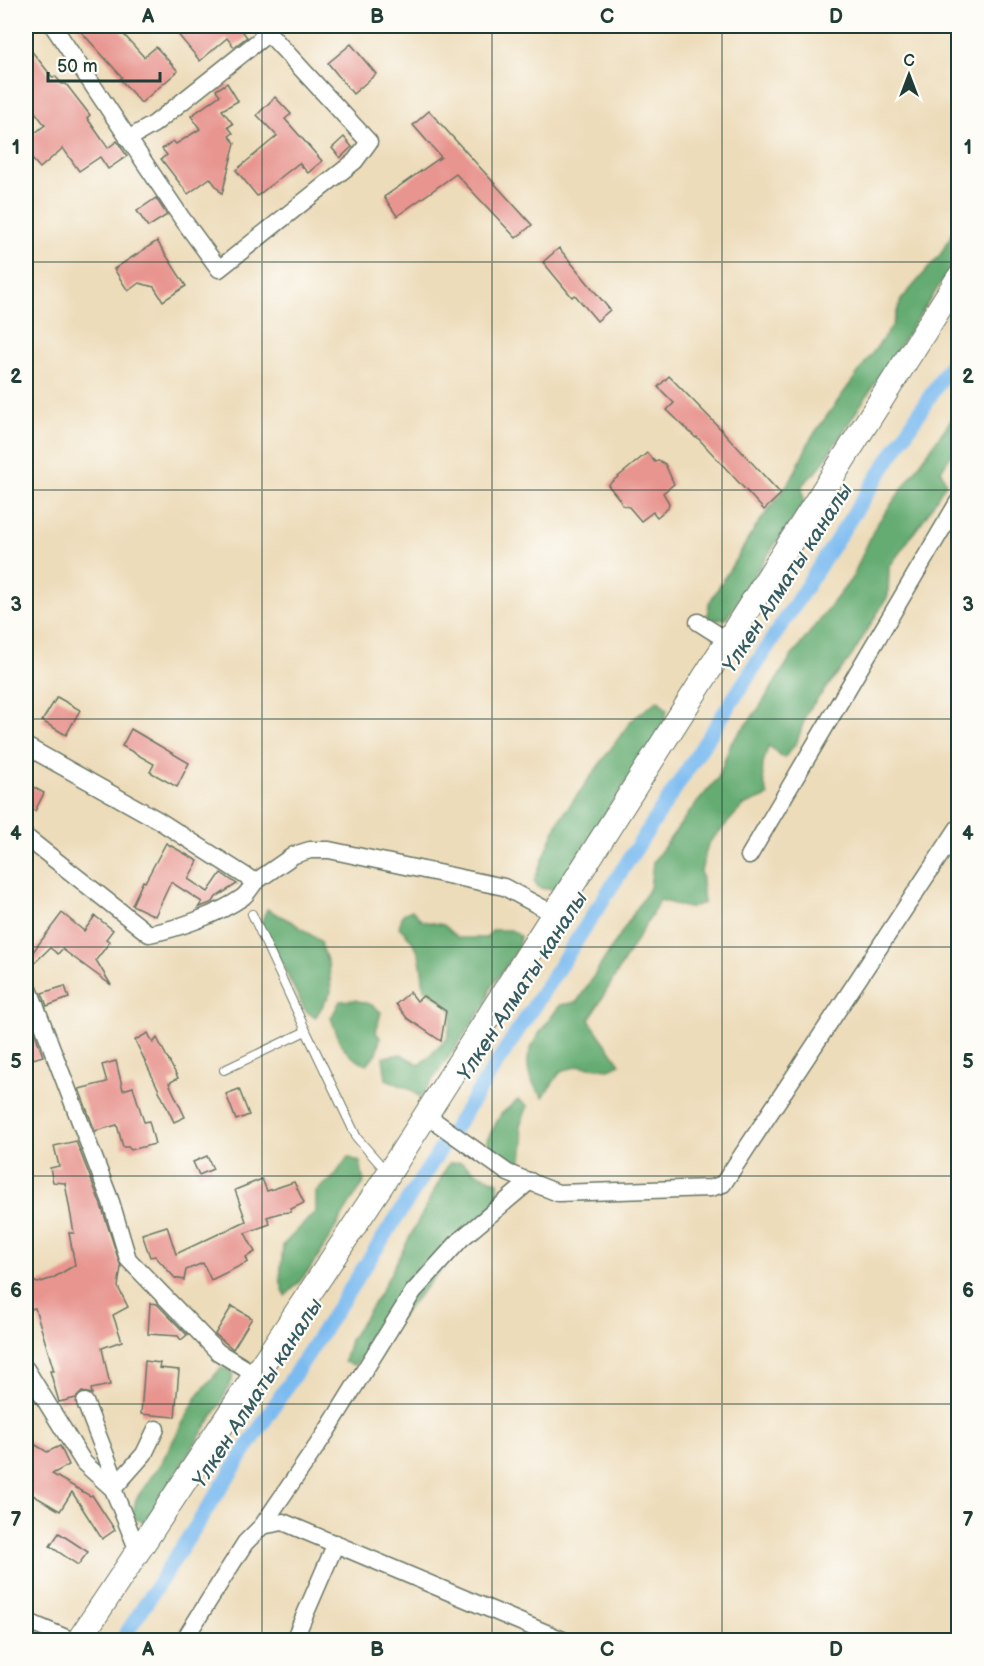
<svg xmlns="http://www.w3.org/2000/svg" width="984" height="1666" font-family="'Balsamiq Sans',sans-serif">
<rect width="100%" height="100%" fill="#fdfcf7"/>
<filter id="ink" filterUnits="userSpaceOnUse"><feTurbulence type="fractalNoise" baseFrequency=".0167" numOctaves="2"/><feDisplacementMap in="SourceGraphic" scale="12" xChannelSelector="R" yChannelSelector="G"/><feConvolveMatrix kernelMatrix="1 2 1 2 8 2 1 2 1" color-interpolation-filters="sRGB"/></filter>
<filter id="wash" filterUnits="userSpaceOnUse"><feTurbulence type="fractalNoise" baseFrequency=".008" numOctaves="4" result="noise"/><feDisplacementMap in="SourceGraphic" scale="24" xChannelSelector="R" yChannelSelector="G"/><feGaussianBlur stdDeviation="1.35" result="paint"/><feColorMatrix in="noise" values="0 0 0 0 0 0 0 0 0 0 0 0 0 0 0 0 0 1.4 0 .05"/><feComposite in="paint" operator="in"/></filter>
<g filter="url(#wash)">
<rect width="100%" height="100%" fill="#eddcba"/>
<g fill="#65ac72" stroke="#427453" stroke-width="1.5">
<path d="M958,223V257L818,470L802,485L804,504L773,547L726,619L707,620L709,603L755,528L792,478L811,438L892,326L901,300L940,255Z"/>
<path d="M958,410V444L941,471L946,483L926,516L889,567L888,596L851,657L807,712L797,742L784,758L769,746C760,766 761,775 768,796L743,806L708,844L701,871L704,903L688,908L660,900L589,1020L620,1064L609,1069L579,1066L561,1071L543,1097C510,1062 537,1037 560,1005L577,1002L650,888L653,862L690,811L718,778L731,743L759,708L791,657L852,578L875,527Z"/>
<path d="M658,700L667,710L662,728L555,890L539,888L534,881L559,820L631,721Z"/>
<path d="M267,909L292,922L320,941L329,966L331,992L315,1018L305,1010L261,923Z"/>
<path d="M412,910L422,921L444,925L458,938H486L493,930H511L520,936L518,949L491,987L486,1004L420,1098L411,1090L386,1079L383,1057L401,1054L420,1065L447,1039L453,1012L439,998L424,989C421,960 422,948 399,927L403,914Z"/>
<path d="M355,1000L372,1005L381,1012L376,1032L380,1038L377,1054L367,1064C343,1057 339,1040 331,1018L340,1001Z"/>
<path d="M518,1100L528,1106L520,1125L524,1141L522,1160L512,1164L493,1153L487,1140L501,1114Z"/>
<path d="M348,1157L360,1162L364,1183C336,1219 320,1266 285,1296L280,1279L283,1245L316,1211V1191L334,1177Z"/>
<path d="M461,1162L479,1174L498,1182L499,1195L493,1208L375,1347L354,1365L344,1362L350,1340L379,1295L449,1163Z"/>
<path d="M221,1368L233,1370L232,1381L219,1406L145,1522L132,1518L136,1499L161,1463L198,1395Z"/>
</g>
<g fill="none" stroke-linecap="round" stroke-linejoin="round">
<path stroke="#7cbbf0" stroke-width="15" d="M122,1640L958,353"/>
</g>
<g id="blocks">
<g fill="#e8948f">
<path d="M76,26H116L144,57L156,47L178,71L141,103L120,79L122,77Z"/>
<path d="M184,26H241L239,27L247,37L234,47L227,38L200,61L176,32Z"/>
<path d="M26,44L53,78L55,76L62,84H66L90,115L87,118L108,148L117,141L127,156L108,169L100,157L79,171L63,148L40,168L32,159L26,164V140L45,125L26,100Z"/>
<path d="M351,44L376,74L353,94L328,63Z"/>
<path d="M227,83L238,101L222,110L233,124L228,127L233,133L229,136L235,143L222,194L210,178L188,194L161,159L167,155L162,149L173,141L176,144L200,129L191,116L220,95L216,90Z"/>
<path d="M275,97L291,114L285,119L322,161L308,173L299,163L257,196L236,170L277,136L257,115Z"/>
<path d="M429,111L532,225L516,238L456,174L397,216L384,197L441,157L413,125Z"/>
<path d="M344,137L352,147L340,158L332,148Z"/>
<path d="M156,198L167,215L148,227L137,211Z"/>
<path d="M157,241L186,286L163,301L154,287L139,283L128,291L114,269Z"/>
<path d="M559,248L610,310L597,321L575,295L572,297L543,262Z"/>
<path d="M669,376L715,423L781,494L764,510L697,437L696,438L667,410L674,403L658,387Z"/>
<path d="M647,453L655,462L658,460L665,464L674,484L663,493L669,503L668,508L657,517L653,512L641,521L629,507L622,505L620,500L608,485Z"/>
<path d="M57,697L80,710L66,735L42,721Z"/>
<path d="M131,729L189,763L177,787L150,772L154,764L122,746Z"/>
<path d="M26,783L44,793L35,811L26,807Z"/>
<path d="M166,843L198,861L188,879L208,892L221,873L237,884L216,897L213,902L198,908L202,902L171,882L155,916L132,905L143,881L145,882Z"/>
<path d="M62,913L84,931L95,916L113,930L106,939L110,942L96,960L111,985L62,949L58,954L50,948L29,968L26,965V961Z"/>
<path d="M65,986L69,998L47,1006L42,993Z"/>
<path d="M410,992L417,1001L423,996L446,1011L441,1041L407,1018L396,1004Z"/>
<path d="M33,1028L43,1056L26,1061V1030Z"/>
<path d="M148,1033L153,1043L157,1038L178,1078L169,1083L185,1117L174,1122L135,1040Z"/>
<path d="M116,1061L123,1090L133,1087L144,1122L149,1121L155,1144L131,1150L128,1147H123L117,1125L95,1131L79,1089L107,1082L102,1065Z"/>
<path d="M239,1089L249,1115L236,1120L226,1094Z"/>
<path d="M76,1141L101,1205L121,1267L118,1287L128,1307L113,1315L122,1341L102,1348L110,1385L91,1389L92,1394L82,1392L76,1398L59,1402L50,1371H54L35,1308L26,1310V1293L29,1280L38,1283L53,1278L75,1265L69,1233H74L65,1183L53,1182L50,1168L59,1166L54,1146Z"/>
<path d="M207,1156L213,1169L199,1175L193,1162Z"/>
<path d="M262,1179L267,1191L294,1182L304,1203L291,1209V1212L280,1213L267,1217L270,1224L245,1233L255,1252L246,1257L248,1262L211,1280L203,1263L186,1270L184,1280L175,1278L155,1256L150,1257L142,1234L167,1226L176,1254L246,1221L235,1190Z"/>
<path d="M150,1303L157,1304L187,1335L181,1340L178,1336L148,1334Z"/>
<path d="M232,1306L252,1318L233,1349L215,1334Z"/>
<path d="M145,1361L160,1363L159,1368L179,1370L175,1417L141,1414Z"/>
<path d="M26,1439L47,1452L60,1446L69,1465L52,1474L90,1496L92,1495L115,1530L102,1539L72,1492L60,1511L26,1491Z"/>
<path d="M59,1533L88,1552L78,1565L50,1546Z"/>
</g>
</g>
</g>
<g filter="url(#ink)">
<use href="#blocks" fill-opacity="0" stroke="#677563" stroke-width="1.5"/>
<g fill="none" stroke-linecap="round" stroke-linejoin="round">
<g stroke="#677563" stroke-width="10">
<g id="lane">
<path d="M252,914L306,1031"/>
<path d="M224,1070L306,1031L357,1138L387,1172"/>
</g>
</g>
<g stroke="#677563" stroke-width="19">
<g id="street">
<path d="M53,26L181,217L219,269L355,161L369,142L262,26"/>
<path d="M128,139L154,124L261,39L265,29"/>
<path d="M698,622L728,641"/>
<path d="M26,746L158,820L255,882L294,855L310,850H329L504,887L554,914"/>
<path d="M26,837L149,934C177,929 219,914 243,897C248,893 251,887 255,882"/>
<path d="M749,856L958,502"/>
<path d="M26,981L111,1202L128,1259L218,1352L256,1375"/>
<path d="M426,1115L508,1173L558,1193L711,1188L723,1184L958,828"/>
<path d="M26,1369L84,1463L113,1489L138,1551"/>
<path d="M85,1402L113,1474V1489"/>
<path d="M113,1489L144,1454L156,1429"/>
<path d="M262,1526L325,1434L413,1292L461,1239L530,1181"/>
<path d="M26,1621L71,1640"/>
<path d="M184,1640L245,1543L262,1526L283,1522L563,1640"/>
<path d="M294,1640L336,1543"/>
</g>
</g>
<g stroke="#677563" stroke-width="26">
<path id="secondary" d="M79,1640L382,1184L958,279"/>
</g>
<use href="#lane" stroke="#fff" stroke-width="8"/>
<use href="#street" stroke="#fff" stroke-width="16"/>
<use href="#secondary" stroke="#fff" stroke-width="24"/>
</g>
</g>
<path fill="none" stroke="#1f3d34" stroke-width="1.5" stroke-opacity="0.55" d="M262,26V1640M492,26V1640M722,26V1640M26,262H958M26,490H958M26,719H958M26,947H958M26,1176H958M26,1404H958"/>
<g text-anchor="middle" stroke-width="4.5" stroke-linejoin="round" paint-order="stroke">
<g font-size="21" font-style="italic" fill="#365c63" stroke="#fdfcf7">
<text transform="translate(787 578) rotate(-57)" y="7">Үлкен Алматы каналы</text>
<text transform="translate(522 986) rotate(-57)" y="7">Үлкен Алматы каналы</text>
<text transform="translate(257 1393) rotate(-57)" y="7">Үлкен Алматы каналы</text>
</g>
</g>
<rect width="984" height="1666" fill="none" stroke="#fdfcf7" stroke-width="66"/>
<g transform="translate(909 75)" stroke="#fdfcf7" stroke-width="4.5" paint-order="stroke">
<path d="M0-4.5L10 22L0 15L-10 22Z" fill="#1f3d34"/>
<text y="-9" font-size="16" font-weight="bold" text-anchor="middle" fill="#1f3d34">С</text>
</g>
<path d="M48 72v9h112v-9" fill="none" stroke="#1f3d34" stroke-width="3"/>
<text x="57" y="72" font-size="18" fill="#1f3d34" stroke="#fdfcf7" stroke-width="4.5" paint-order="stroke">50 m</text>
<rect x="33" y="33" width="918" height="1600" fill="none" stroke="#1f3d34" stroke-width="2"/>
<g font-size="20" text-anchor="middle" font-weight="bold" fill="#1f3d34">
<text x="148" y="23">A</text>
<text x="377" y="23">B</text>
<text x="607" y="23">C</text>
<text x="836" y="23">D</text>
<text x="16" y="154">1</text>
<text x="968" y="154">1</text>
<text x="16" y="383">2</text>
<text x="968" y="383">2</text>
<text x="16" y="611">3</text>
<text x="968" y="611">3</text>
<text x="16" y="840">4</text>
<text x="968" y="840">4</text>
<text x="16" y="1068">5</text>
<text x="968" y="1068">5</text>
<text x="16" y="1297">6</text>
<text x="968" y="1297">6</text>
<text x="16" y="1526">7</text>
<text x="968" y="1526">7</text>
<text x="148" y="1656">A</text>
<text x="377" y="1656">B</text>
<text x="607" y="1656">C</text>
<text x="836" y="1656">D</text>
</g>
</svg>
